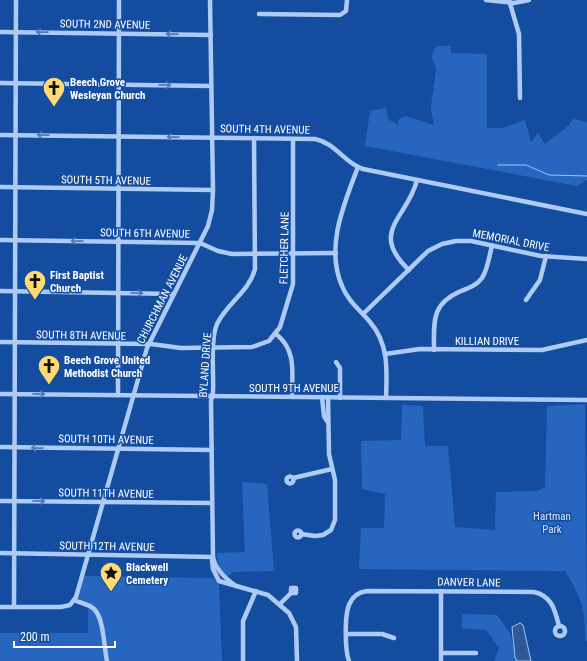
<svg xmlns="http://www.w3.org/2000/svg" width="587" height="661" font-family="'Roboto Condensed',sans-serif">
<rect width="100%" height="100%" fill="#144da0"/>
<g fill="#2766be">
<path d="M438,46H451V53L487,54V128H502L525,120L531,142L538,133L545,144L568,126L573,119L587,122V180L577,186L365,146L370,111L386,108L388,119L398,125L399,119L405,116L434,125L431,107L436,68L432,58L433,50Z"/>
<path d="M585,404L587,642L585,640C586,610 581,597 565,571L359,569L361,528H384L385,494L362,489L361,441L401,440L402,405L423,406L425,446H448L455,527L495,530L496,492L537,491L545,487L547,406Z"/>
<path d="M242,482L267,484L274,571L233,572L227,577L218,566L217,553L245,552Z"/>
<path d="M83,576L214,578L219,584L222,661H0V633H88V606L74,600Z"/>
<path d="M462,614L497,615L510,633L517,661H494L499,648L486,630L462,628Z"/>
</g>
<path fill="#2f5896" stroke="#9fc5f7" d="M520,623L523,625L531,661H517L515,657L512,627Z"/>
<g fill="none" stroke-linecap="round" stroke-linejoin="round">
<path stroke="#9fc5f7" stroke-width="1" d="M498,165H526L549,175L587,176"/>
<g stroke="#adcbf4" stroke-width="4.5">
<path d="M486,0L514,3L529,0"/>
<path d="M509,0L519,34L520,98"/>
<path d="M259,14L340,15L346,11L347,0"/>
<path d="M0,32L211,35"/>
<path d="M0,83L211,86"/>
<path d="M0,135L315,139C336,143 344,163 363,169L587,214"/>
<path d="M358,167C344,204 325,247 342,286C348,301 360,310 370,322C389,344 387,370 386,398"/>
<path d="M0,187L213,190"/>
<path d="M0,240L200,243L218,251L232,254L336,253"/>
<path d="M409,270C368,231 408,218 417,180"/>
<path d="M0,291L174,294"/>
<path d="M526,300L540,280L546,256"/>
<path d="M363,314L428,251L442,244L456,241H471L541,256L587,259"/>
<path d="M276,334C297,350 292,374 292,397"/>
<path d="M0,342L151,344L181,348L252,347L269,341L280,327L293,284V139"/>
<path d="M434,350C434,321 431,304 461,291C469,288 477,285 482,278C488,269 489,256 492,246"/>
<path d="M385,354L420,349L542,350L587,340"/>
<path d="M336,362L340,368V398"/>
<path d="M0,394L587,400"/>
<path d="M118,395L119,0"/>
<path d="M322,397L324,416L327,421"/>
<path d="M0,447L212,450"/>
<circle cx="290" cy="480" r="3.5"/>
<path d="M293,478L332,469"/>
<path d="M0,501L212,503"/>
<circle cx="298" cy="534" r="3.5"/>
<path d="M301,534L315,536L323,535L331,530L335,520V480L329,454L328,397"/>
<path d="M0,553L213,557"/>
<path d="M212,560L213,569L219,581L268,595L289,613L296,627L297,661"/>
<path d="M236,586C226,579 215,569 213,557L211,401L213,392C214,373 210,341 217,324C227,303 249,292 255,269L254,138"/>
<path d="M74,600C80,603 89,604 94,609C104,618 104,648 107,661"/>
<path d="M280,604L291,593H296V588H291V593"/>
<path d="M0,607H61L70,605L76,597L147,348L208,226L212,210L213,190L210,0"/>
<path d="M14,607L16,0"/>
<circle cx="560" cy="631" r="5"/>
<path d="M347,634H382L394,638"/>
<path d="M441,653H476"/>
<path d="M243,661V621L256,591"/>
<path d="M349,661C345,651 344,613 350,603C353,596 360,592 367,591L534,592C552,596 555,610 559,626"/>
<path d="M441,661V591"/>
</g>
</g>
<defs><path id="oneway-shaft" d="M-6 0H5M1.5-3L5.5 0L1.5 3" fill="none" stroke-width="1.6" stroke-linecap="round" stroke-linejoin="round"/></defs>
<g stroke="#4a79bd">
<use href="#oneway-shaft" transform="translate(42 32) rotate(-179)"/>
<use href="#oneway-shaft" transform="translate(172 34) rotate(-179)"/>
<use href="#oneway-shaft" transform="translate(165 85) rotate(1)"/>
<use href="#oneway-shaft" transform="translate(43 135) rotate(-179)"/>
<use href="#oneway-shaft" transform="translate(173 137) rotate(-179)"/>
<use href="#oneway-shaft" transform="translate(77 241) rotate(-179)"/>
<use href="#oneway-shaft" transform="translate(137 293) rotate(1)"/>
<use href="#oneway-shaft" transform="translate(39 394) rotate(1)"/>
<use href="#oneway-shaft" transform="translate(37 448) rotate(-179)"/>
<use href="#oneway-shaft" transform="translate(39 501) rotate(1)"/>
</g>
<defs>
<g id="church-pin" transform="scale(1.15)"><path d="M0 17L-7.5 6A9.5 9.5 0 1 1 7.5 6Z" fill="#ffda70" stroke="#144da0"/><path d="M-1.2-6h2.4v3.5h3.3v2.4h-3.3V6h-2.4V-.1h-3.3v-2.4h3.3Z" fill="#111"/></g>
<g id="sight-pin" transform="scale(1.15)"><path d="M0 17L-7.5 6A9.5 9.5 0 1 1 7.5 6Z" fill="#ffda70" stroke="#144da0"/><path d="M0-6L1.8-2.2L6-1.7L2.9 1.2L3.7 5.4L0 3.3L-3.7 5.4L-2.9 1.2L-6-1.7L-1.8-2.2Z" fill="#111"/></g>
</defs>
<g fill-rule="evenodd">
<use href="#church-pin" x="54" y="88"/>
<use href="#church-pin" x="35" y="281"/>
<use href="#church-pin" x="49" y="366"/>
<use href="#sight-pin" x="111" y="573"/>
</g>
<g text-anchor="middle" stroke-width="3" stroke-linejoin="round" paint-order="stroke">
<g font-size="11" fill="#fff" stroke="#144da0">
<text transform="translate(105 24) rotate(1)" y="4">SOUTH 2ND AVENUE</text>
<text transform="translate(265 129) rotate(1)" y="4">SOUTH 4TH AVENUE</text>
<text transform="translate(106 180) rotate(1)" y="4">SOUTH 5TH AVENUE</text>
<text transform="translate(145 233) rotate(1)" y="4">SOUTH 6TH AVENUE</text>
<text transform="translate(511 240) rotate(11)" y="4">MEMORIAL DRIVE</text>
<text transform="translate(284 248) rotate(-89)" y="4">FLETCHER LANE</text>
<text transform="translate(162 299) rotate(-63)" y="4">CHURCHMAN AVENUE</text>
<text transform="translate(81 335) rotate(1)" y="4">SOUTH 8TH AVENUE</text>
<text x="487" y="345">KILLIAN DRIVE</text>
<text transform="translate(205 365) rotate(-86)" y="4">BYLAND DRIVE</text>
<text x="294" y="392">SOUTH 9TH AVENUE</text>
<text transform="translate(106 439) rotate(1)" y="4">SOUTH 10TH AVENUE</text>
<text transform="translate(106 493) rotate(1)" y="4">SOUTH 11TH AVENUE</text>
<text transform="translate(107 546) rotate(1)" y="4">SOUTH 12TH AVENUE</text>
<text transform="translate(469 582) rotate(1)" y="4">DANVER LANE</text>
</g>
<g font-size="11" font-weight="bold" fill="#fff" stroke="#144da0" text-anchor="start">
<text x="70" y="86">Beech Grove<tspan x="70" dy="13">Wesleyan Church</tspan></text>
<text x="50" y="279">First Baptist<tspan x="50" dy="13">Church</tspan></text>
<text x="64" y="364">Beech Grove United<tspan x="64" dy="13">Methodist Church</tspan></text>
<text x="126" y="571">Blackwell<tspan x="126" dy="13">Cemetery</tspan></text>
</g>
<g font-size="11" fill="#d6e6fd" stroke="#144da0">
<text x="552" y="520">Hartman<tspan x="552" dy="13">Park</tspan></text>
</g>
</g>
<path d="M14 641v6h101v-6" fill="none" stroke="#ffffff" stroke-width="2"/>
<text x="20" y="641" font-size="12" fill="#ffffff" stroke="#144da0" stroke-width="3" paint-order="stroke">200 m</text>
</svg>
